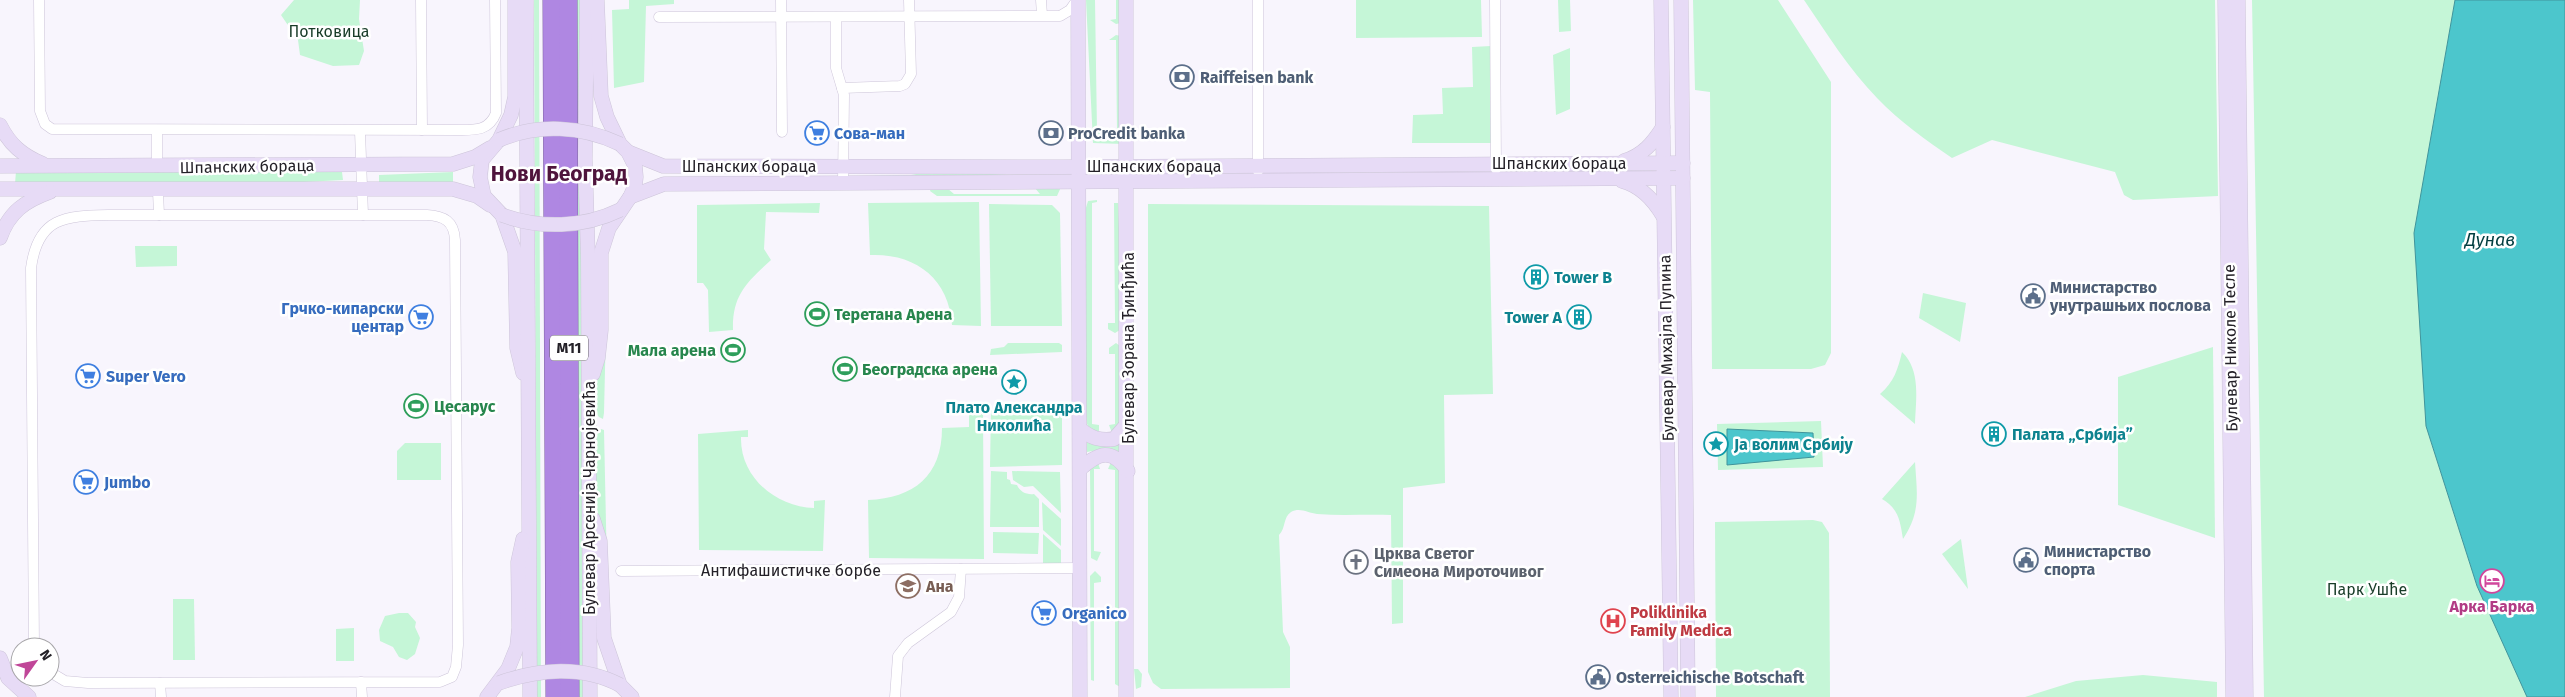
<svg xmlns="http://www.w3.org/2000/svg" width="2565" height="697" font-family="'Fira Sans',sans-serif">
<rect width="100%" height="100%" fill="#f8f5fd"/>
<g fill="#c5f6d7">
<path d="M294,0H360L359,19L364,51L359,65L333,66L300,55L298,40L281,15Z"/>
<path d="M534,0H539L541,697H537Z"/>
<path d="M576,0H583L585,697H579Z"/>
<path d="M629,0H674V4L646,6L644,82L614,88L612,10L629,9Z"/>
<path d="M1086,0H1095L1097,131L1102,132L1097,138L1101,141L1115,139L1111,132H1117L1116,40H1109L1116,35L1121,36L1124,144L1093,143Z"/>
<path d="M1116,0H1123L1121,23L1116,24L1110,20L1116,19Z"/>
<path d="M1356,0H1481L1482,37L1356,38Z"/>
<path d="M1558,0H1570L1571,31L1559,32Z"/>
<path d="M1693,0H1778L1831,82V353L1825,365L1811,369H1712L1710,92L1695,90Z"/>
<path d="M1804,0H2215L2218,196L2133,200L2124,195L2115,172L1992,140L1952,158C1926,140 1900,122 1877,98C1849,69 1827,34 1804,0Z"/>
<path d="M2252,0H2455L2435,116L2426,426L2477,586L2527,697H2264Z"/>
<path d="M1491,46L1492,143H1412L1413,115L1443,114L1442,88L1473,87L1472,47Z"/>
<path d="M1570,48V109L1556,115L1553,55Z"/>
<path d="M16,171L342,172L343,180L284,183L15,184Z"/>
<path d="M934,171L1023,173L962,177H870V176L911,175Z"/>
<path d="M453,172V184H379V175Z"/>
<path d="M1034,187H1061L1057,196H937L930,191L931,188H947L954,194H1040Z"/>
<path d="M1097,200V202L1092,203V424L1099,425V431L1092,432L1087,424L1086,412L1085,211L1088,201Z"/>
<path d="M979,202L981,326L952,325C949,278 915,253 870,255L868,203Z"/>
<path d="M820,203L819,213L766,212L764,249L771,260C747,282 732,295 733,330L709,332L708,290L703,283H697V205Z"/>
<path d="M1114,203H1118L1123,328L1115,333L1108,329V323H1115Z"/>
<path d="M989,204L1052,205L1060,213L1062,326H991Z"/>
<path d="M1148,204L1489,206L1493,394L1444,395L1445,483L1403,488V623L1392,624L1391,515C1367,514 1342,516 1317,514C1308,513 1300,507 1291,512C1283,517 1286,528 1279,535L1283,632L1290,647V688L1161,689L1153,683L1148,672Z"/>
<path d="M135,246H177V266L136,267Z"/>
<path d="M1923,293L1966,303L1960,342L1919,318Z"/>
<path d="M606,327L604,413L603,419L599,417L595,412L594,401Z"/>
<path d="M1008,343H1059L1062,345V352L990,355L991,349L1004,347Z"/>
<path d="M1116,343L1120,346L1122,419L1112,433L1109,425L1115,424V354H1109V348Z"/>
<path d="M2213,347L2215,538L2118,505V377Z"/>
<path d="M1902,352C1921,370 1916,400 1915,424L1880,394C1894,382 1898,369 1902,352Z"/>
<path d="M1062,409V465L990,467L991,410Z"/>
<path d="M969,414H983L984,559L869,558L868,500C914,498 942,476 942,428L969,427Z"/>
<path d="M1821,421L1823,467L1718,470L1717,424Z"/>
<path d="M601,429L604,430L607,570L595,496V435Z"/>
<path d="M748,430V437H741C740,477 776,507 814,508V501L825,500L823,551L699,550L698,434Z"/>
<path d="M1120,440V452L1108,448L1087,452V441Z"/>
<path d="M405,443H441V480H397V451Z"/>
<path d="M1097,460L1100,469H1094V551L1101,552L1097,561L1091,558L1090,471L1091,465Z"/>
<path d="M1112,460L1119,466L1122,688L1115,684V470L1108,469Z"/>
<path d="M1915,462C1917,493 1921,512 1903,539C1900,521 1899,509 1882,499Z"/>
<path d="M991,471L1007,472V479L1010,480L1011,484L1017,485C1020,492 1027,495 1034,494L1039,499V527H990Z"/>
<path d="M1012,471L1060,472L1061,513L1033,486L1024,487L1013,480Z"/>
<path d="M1042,502L1061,519V546L1043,530Z"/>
<path d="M1813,520L1822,522L1829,533L1830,697H1716L1715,522Z"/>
<path d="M993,532L1039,533L1038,554L993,553Z"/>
<path d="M1043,534L1061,550V563L1043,564Z"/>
<path d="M1961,539L1968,589L1942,554Z"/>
<path d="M1095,571L1101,577V582L1094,583V681L1091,680L1090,576Z"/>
<path d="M173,599H194L195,660H173Z"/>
<path d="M399,613H408L416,622L415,627L420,638L415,654L407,660L399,657L393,647L380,641L379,630L385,616Z"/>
<path d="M354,628V661H336V629Z"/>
<path d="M1134,669H1138L1142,674L1141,687L1136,689Z"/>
<path d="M2143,675L2217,682V697H2025L2076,681Z"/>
</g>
<g fill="#4cc6cc" stroke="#40949b">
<path d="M2455,0H2565V697H2527L2477,586L2426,426L2414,233Z"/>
<path d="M1727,429L1813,433L1814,457L1727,465Z"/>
</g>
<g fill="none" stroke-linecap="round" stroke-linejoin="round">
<g stroke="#cdc5d9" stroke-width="11">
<g id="street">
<path d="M39,0L40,111L45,124L52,129L459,130C475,130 489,131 496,113L495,0"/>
<path d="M421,0L422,130"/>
<path d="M781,0L782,132"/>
<path d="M1041,0L1042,15"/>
<path d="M1495,0L1496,169"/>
<path d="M659,17L1060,16L1070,10L1077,0"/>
<path d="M836,17V68L844,95L843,183"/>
<path d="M842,88L900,86L905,84L911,74L909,0"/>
<path d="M157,131V167"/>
<path d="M360,131L363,215"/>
<path d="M1258,171V0"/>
<path d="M158,191L159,215"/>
<path d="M621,571L1080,568"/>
<path d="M34,647L31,268C38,216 66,216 110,215H427C444,216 454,221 455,240L458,645L456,667L452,677L440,682L88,683L65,681L50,672"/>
<path d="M361,682L362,697"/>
<path d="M160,683L161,697"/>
<path d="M895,697L898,656L908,643L951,612L959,597L961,569"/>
</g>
</g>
<g stroke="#cdc5d9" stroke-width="15">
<g id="secondary">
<path d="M515,0V97L511,115L499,140L482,160L480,177L484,196L502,215L515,252L517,348L523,373"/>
<path d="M526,0L530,697"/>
<path d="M587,0L585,159L588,256L590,697"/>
<path d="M1078,0L1080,697"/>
<path d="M1126,0V697"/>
<path d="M1661,0L1671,697"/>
<path d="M1681,0L1688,697"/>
<path d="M2225,0L2233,697"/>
<path d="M2238,0L2246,697"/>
<path d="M0,125C10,145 22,155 43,164"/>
<path d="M628,152L663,166L1063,167L1683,163"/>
<path d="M1624,161C1643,155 1653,143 1663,127"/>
<path d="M0,166L453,164L475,157L490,148"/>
<path d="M1622,181C1641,186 1653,199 1663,216"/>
<path d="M0,189H453L477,196L490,205"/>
<path d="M630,197L664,184L1683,178"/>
<path d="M0,238C9,212 25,201 50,192"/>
<path d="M593,374L598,358L601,330V253L609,228L630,197L635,186L636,177L635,166L628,152L620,144L607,117L601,96L597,0"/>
<path d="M1080,429C1091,438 1100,441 1114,439L1128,423"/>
<path d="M1080,469C1099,452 1112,448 1128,471"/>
<path d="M593,519L600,541L604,638L620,685L632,697"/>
<path d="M0,658L8,678L29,697"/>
<path d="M487,697L508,669L517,647L519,628L518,562L523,539"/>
</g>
</g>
<g stroke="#7e63a1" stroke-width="19">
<g id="highway">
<path d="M552,0L555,697"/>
<path d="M568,0L570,697"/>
</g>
</g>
<use href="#street" stroke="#fff" stroke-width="10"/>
<use href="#secondary" stroke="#e7dbf6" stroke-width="14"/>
<use href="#highway" stroke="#af87e2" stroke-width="18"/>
<g stroke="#cdc5d9" stroke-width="15" stroke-linecap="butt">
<g id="secondary-bridge">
<path d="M499,140C538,123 582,126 620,144"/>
<path d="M502,215C540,229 583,228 620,210"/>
<path d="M499,683C538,669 582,665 620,685"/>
</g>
</g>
<use href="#secondary-bridge" stroke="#e7dbf6" stroke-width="14"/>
</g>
<defs>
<g id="bank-ring" transform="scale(1.25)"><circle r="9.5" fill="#fff" stroke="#5c6f8a" stroke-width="1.5"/><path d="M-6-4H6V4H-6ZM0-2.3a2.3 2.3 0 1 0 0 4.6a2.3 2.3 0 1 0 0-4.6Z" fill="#5c6f8a"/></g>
<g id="supermarket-ring" transform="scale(1.25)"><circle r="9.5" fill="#fff" stroke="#3f7fe0" stroke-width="1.5"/><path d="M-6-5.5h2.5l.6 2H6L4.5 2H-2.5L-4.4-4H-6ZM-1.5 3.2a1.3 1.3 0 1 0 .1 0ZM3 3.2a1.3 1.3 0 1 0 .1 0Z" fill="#3f7fe0"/></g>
<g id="building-ring" transform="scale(1.25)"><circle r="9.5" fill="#fff" stroke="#0f9aa8" stroke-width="1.5"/><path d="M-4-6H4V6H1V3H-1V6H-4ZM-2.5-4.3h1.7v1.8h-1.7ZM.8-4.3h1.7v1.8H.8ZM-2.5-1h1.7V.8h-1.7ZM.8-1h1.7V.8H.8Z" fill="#0f9aa8"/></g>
<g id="civic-ring" transform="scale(1.25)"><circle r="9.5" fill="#fff" stroke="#5c6f8a" stroke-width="1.5"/><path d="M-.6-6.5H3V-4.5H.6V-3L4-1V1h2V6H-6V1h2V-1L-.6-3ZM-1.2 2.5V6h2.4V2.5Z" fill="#5c6f8a"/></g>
<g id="stadium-ring" transform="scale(1.25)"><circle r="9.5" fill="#fff" stroke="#2e9e5b" stroke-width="1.5"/><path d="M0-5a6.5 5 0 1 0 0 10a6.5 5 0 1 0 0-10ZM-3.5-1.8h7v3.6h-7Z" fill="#2e9e5b"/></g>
<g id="sight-ring" transform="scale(1.25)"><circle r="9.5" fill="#fff" stroke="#0f9aa8" stroke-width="1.5"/><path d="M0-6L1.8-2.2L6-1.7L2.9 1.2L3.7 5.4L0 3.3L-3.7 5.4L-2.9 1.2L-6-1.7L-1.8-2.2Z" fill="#0f9aa8"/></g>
<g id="church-ring" transform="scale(1.25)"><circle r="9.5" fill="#fff" stroke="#6b7280" stroke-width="1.5"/><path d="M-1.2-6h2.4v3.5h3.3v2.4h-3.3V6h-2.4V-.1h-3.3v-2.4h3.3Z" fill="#6b7280"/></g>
<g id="hotel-ring" transform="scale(1.25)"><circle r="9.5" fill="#fff" stroke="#d1479c" stroke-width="1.5"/><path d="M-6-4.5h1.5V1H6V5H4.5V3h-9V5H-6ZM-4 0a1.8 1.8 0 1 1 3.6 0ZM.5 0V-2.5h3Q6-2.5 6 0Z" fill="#d1479c"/></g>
<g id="school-ring" transform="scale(1.25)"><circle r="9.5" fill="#fff" stroke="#8d6e63" stroke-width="1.5"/><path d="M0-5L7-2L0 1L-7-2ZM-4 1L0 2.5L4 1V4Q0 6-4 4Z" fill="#8d6e63"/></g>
<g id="hospital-ring" transform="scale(1.25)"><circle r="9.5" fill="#fff" stroke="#e0444e" stroke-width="1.5"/><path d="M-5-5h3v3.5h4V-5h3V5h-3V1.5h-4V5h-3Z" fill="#e0444e"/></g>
</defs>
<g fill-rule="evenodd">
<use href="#bank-ring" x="1182" y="77"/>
<use href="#supermarket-ring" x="817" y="133"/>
<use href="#bank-ring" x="1051" y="133"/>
<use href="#building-ring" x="1536" y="277"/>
<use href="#civic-ring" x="2033" y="296"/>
<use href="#stadium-ring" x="817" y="314"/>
<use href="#supermarket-ring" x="421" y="317"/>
<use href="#building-ring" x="1579" y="317"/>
<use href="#stadium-ring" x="733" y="350"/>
<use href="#stadium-ring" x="845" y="369"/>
<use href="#supermarket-ring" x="88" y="376"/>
<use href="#sight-ring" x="1014" y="382"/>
<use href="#stadium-ring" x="416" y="406"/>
<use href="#building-ring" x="1994" y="434"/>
<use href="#sight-ring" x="1716" y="444"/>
<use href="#supermarket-ring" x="86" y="482"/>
<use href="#civic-ring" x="2026" y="560"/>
<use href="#church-ring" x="1356" y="562"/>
<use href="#hotel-ring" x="2492" y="581"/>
<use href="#school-ring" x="908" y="586"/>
<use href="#supermarket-ring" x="1044" y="613"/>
<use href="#hospital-ring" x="1613" y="621"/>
<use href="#civic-ring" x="1598" y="677"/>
</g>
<g text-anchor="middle" stroke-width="5" stroke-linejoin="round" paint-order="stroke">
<rect fill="#fff" stroke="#666468" stroke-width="1" x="550" y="335.5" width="38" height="25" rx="4"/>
<g font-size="15" font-weight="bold" fill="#242128">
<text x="569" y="353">M11</text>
</g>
<g font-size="16" fill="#183c28" stroke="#fff">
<text x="329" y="37">Потковица</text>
<text x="2367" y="595">Парк Ушће</text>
</g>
<g font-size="16" font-weight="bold" fill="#4e5e75" stroke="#fff" text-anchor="start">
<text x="1200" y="83">Raiffeisen bank</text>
<text x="1068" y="139">ProCredit banka</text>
<text x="2050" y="293">Министарство<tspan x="2050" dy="18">унутрашњих послова</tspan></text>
<text x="2044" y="557">Министарство<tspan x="2044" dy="18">спорта</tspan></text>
<text x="1616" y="683">Osterreichische Botschaft</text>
</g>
<g font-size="16" font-weight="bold" fill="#366cbe" stroke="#fff" text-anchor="start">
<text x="834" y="139">Сова-ман</text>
<text x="404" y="314" text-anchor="end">Грчко-кипарски<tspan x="404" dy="18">центар</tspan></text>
<text x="106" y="382">Super Vero</text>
<text x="104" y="488">Jumbo</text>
<text x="1062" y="619">Organico</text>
</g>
<g font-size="16" fill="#242128" stroke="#fff">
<text x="1559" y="169">Шпанских бораца</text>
<text transform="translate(247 166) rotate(-1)" y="6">Шпанских бораца</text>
<text x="749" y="172">Шпанских бораца</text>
<text x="1154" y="172">Шпанских бораца</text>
<text transform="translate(1128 348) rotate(-90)" y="6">Булевар Зорана Ђинђића</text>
<text transform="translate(1666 348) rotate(-91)" y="6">Булевар Михајла Пупина</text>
<text transform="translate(2230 348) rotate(-91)" y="6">Булевар Николе Тесле</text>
<text transform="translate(589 498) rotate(-90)" y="6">Булевар Арсенија Чарнојевића</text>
<text x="791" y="576">Антифашистичке борбе</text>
</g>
<g font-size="16" font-weight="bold" fill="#0d838f" stroke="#fff" text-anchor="start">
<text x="1554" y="283">Tower B</text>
<text x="1562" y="323" text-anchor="end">Tower A</text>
<text x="1014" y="413" text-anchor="middle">Плато Александра<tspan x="1014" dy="18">Николића</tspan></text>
<text x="2012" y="440">Палата „Србија”</text>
<text x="1734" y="450">Ја волим Србију</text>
</g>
<g font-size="16" font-weight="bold" fill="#27864d" stroke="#fff" text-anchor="start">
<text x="834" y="320">Теретана Арена</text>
<text x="716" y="356" text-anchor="end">Мала арена</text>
<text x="862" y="375">Београдска арена</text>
<text x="434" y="412">Цесарус</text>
</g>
<g font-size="16" font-weight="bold" fill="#5b616d" stroke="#fff" text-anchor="start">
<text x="1374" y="559">Црква Светог<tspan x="1374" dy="18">Симеона Мироточивог</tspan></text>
</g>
<g font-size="16" font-weight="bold" fill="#785e54" stroke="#fff" text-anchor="start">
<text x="926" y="592">Ана</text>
</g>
<g font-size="16" font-weight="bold" fill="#b23c85" stroke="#fff">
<text x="2492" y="612">Арка Барка</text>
</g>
<g font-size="16" font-weight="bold" fill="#be3a42" stroke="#fff" text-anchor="start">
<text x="1630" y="618">Poliklinika<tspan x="1630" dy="18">Family Medica</tspan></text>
</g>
<g font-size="18" font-style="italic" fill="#033e41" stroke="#fff">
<text x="2490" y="246">Дунав</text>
</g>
<g font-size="21" font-weight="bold" fill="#4f143c" stroke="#fff">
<text x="559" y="181">Нови Београд</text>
</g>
</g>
<g transform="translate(35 662) rotate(57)"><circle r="24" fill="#ffffff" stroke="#a7a6a9"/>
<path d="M0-4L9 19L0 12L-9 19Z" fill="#c04698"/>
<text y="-8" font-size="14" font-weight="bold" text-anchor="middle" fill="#242128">N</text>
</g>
</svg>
